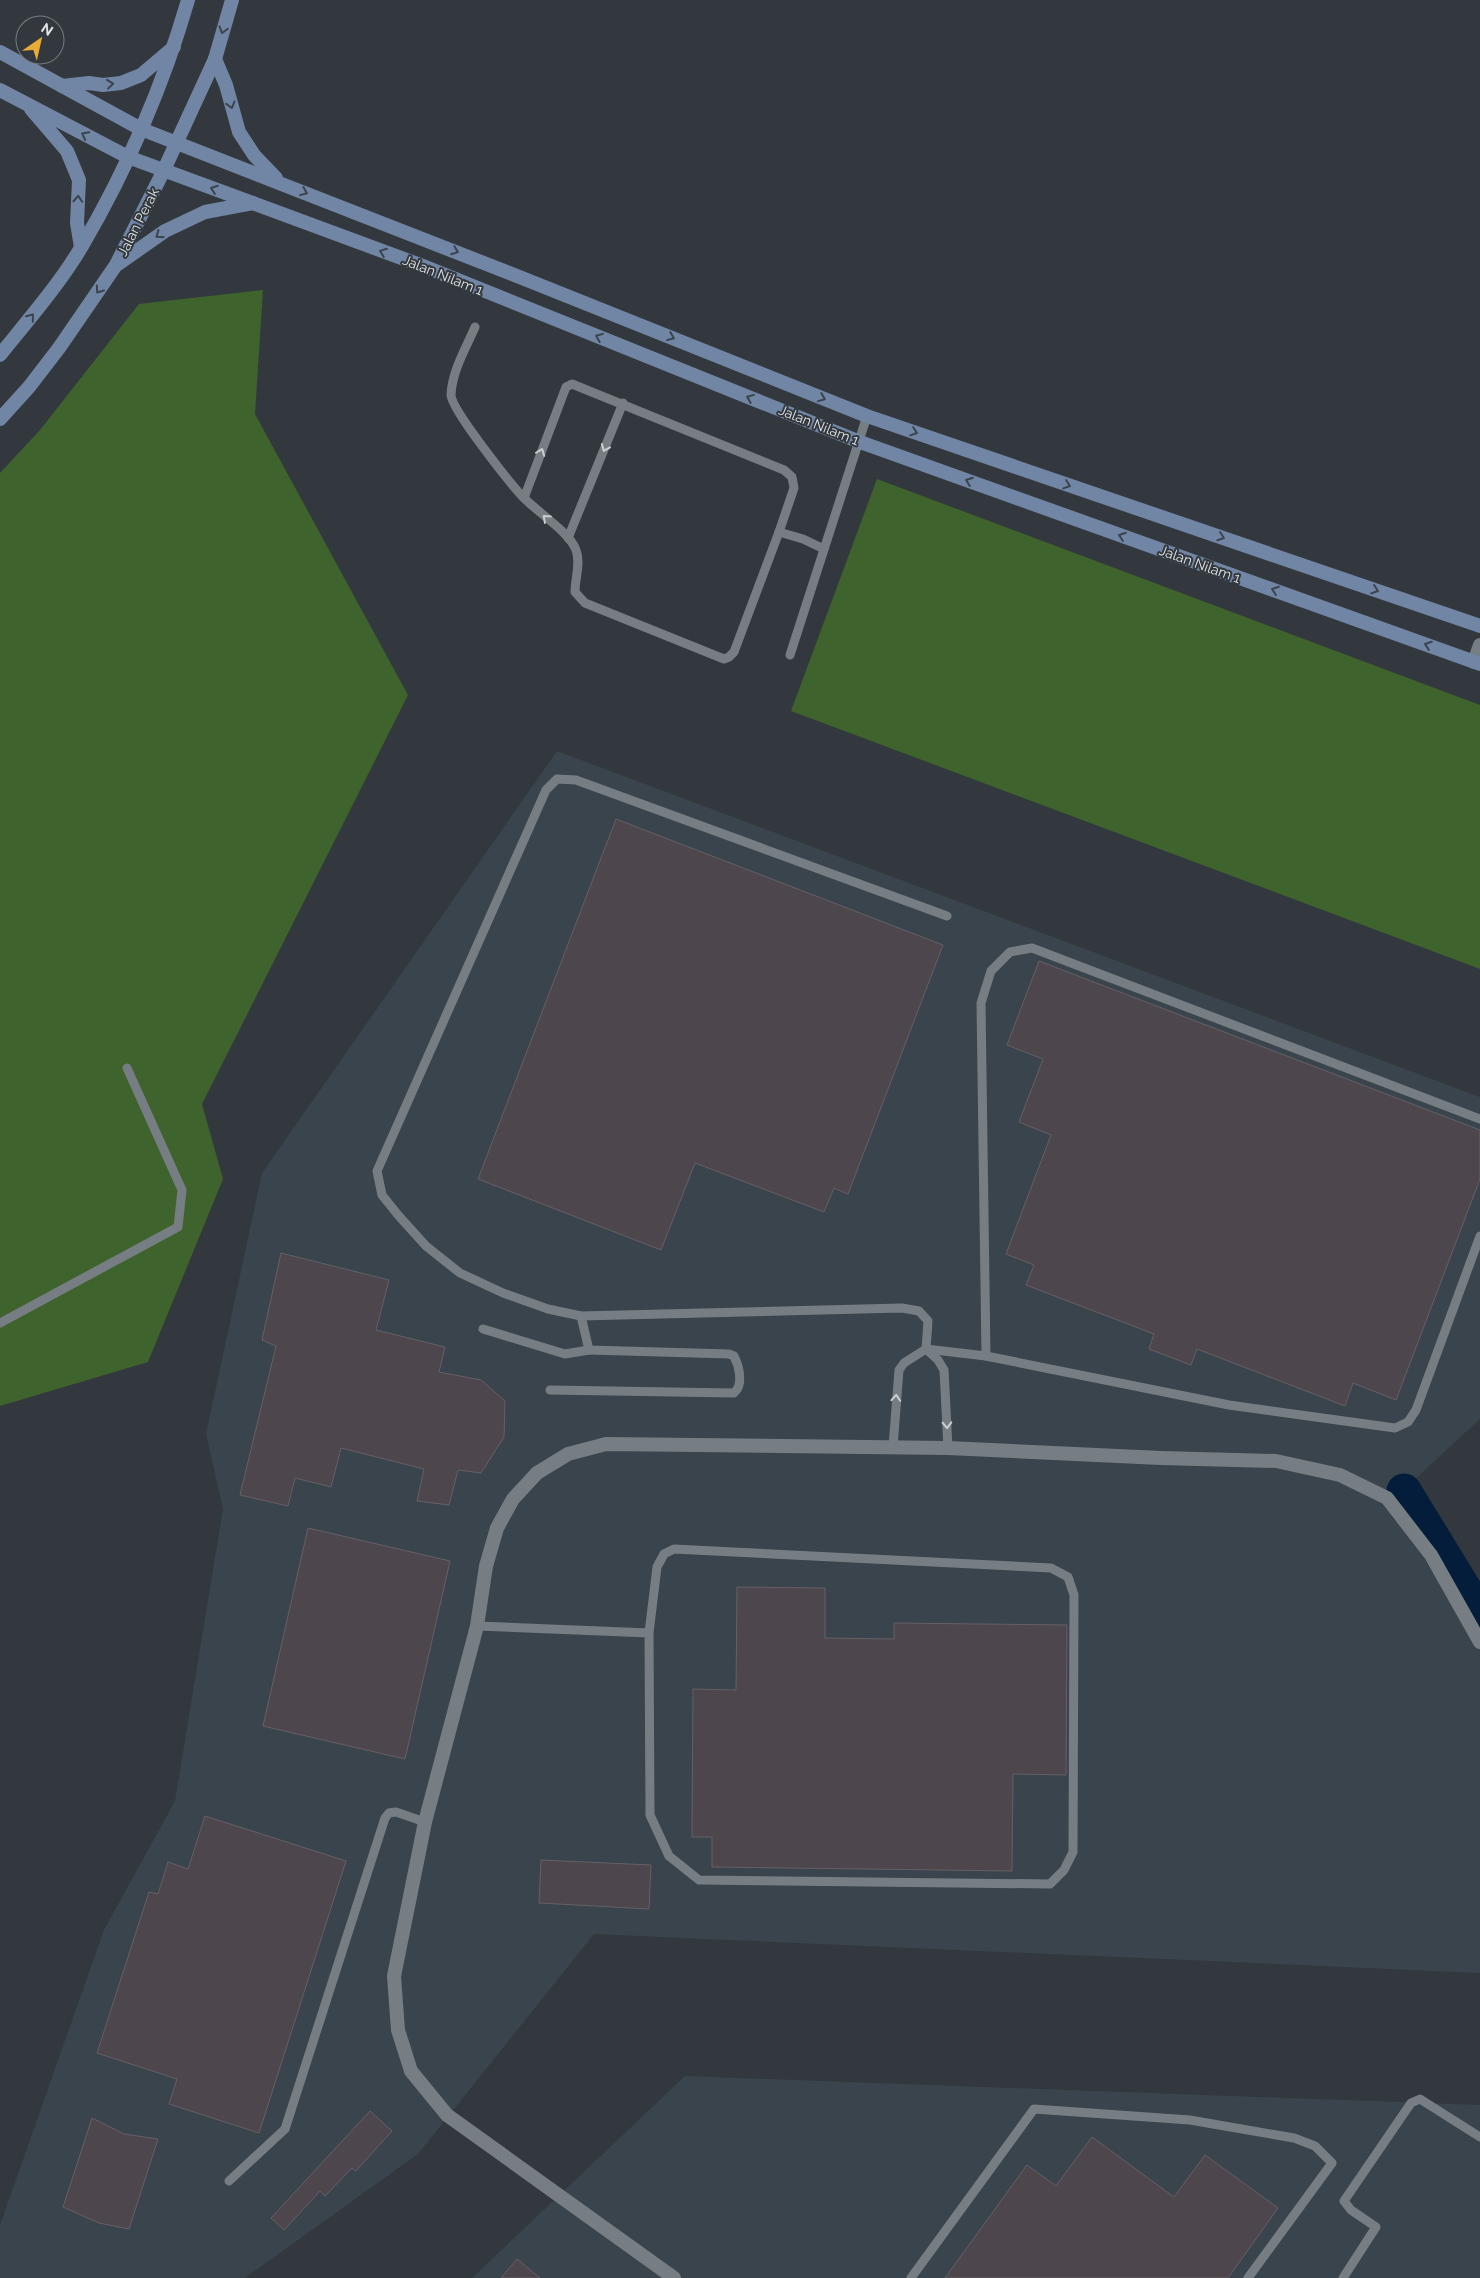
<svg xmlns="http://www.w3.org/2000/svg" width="1480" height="2278" font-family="Raleway,sans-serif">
<rect width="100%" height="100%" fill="#32383d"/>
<g fill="#39444d">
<path d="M557,751L1480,1097V1419L1399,1494L1480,1626V1973L594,1934L418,2154L245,2278H0V2225L104,1930L175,1801L223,1509L206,1434L262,1173Z"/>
<path d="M685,2076L1480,2105V2278H472Z"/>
</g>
<g fill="#3e632d">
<path d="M263,290L255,414L408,695L202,1104L223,1179L148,1362L0,1406V473L40,430L139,304Z"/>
<path d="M877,479L1480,705V969L791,711Z"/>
</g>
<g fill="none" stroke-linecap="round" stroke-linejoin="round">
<path stroke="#031d3a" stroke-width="35" d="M1404,1491L1480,1615"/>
</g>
<g fill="#4d474d" stroke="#666066">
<path d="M616,819L943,945L848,1194L834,1188L824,1212L695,1163L661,1250L478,1179Z"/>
<path d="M1039,961L1480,1130V1179L1396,1400L1353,1383L1345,1406L1197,1349L1191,1365L1149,1349L1154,1334L1026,1285L1034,1265L1006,1254L1051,1135L1019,1122L1043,1059L1007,1045Z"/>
<path d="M281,1253L389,1280L376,1330L445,1347L439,1372L481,1380L505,1401L504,1437L481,1473L458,1470L449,1505L417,1501L424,1469L341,1448L331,1487L295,1478L288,1506L240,1495L276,1346L262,1340Z"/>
<path d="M308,1528L450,1561L405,1759L263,1726Z"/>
<path d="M737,1587L825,1588V1638L894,1639V1623L1067,1625L1066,1775L1013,1774L1012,1871L712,1867V1837H692L693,1689L736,1690Z"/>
<path d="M205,1816L346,1861L259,2133L169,2104L177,2079L97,2053L149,1892L158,1894L168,1862L188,1869Z"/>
<path d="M541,1860L651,1865L649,1909L539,1903Z"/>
<path d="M370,2111L392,2131L356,2171L352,2168L325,2196L320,2191L284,2230L271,2218Z"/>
<path d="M92,2118L124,2134L158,2139L129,2229L99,2223L63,2207Z"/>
<path d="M1092,2137L1174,2197L1205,2155L1278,2208L1228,2278H945L1027,2165L1056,2186Z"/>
<path d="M517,2259L540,2278H501Z"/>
</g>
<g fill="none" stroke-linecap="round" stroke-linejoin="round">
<g stroke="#777e83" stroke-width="9">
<path d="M475,327C466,348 452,371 451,395C451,409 512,486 525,499C539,513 570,533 576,550C581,563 575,578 575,592L585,603L724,659L729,657L734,652L779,532"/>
<path d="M524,498L566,387L572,384L784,470L792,477L794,488L779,532L803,539L824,549"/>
<path d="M568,538L623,403"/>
<path d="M790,655L867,416"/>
<path d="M0,1323L178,1227L182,1190L127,1068"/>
<path d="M483,1329L565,1354L589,1350"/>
<path d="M926,1349L928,1321L919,1311L902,1308L581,1316L548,1309L503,1293L460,1273L426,1246L398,1215L382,1195L377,1171L546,790L557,779L576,780L947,916"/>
<path d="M926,1349L938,1360L944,1370L948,1448"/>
<path d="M986,1356L981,1003L991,971L1010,952L1032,948L1480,1119"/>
<path d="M550,1390L734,1393C744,1385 739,1366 734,1356L729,1354L589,1350L581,1316"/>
<path d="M893,1447L899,1370L904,1363L926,1349L986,1356L1229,1405L1395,1428L1408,1422L1416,1410L1480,1236"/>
<path d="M477,1626L649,1633L650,1815L669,1856L699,1880L1050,1884L1064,1870L1073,1852L1074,1595L1068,1577L1051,1568L674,1549L664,1554L657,1567L649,1633"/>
<path d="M229,2181L285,2129L385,1818L389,1813L396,1812L425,1822"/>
<path d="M911,2278L1034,2109L1190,2120L1294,2138L1315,2146L1332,2163L1248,2278"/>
<path d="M1343,2278L1376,2227L1351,2210L1344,2201L1411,2103L1420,2099L1480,2137"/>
</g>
<g stroke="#777e83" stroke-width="14">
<path d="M1474,662L1480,645"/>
<path d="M674,2278L447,2115L411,2071L398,2030L394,1976L425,1822L477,1626L486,1566L497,1528L513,1499L537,1473L568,1454L606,1444L948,1448L1161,1458L1276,1461L1340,1475L1387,1498L1431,1555L1480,1642"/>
</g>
<g stroke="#7185a5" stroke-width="14">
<path d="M0,52L141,129L517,276L867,416L1480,626"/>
<path d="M215,59L226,85L239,132L254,155L276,178"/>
<path d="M62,86L89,83L103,85L121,83L141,75L174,47"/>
<path d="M0,90L128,157L423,266L860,442L1480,664"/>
<path d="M31,109L67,151L79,180L77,223L81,247"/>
<path d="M118,264L165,231L205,212L253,203"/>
<path d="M0,355C28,320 59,285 82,246C127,169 163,86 188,0"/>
<path d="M0,419L29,387L59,348L116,265L163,172L215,59L232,0"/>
</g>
</g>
<defs><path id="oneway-chevron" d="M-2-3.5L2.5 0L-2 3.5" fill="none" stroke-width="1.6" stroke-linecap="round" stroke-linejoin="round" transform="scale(1.25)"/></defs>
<g stroke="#3b444d">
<use href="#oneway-chevron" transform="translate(223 30) rotate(106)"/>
<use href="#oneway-chevron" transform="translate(110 84) rotate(-6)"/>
<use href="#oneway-chevron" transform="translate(231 105) rotate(75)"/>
<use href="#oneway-chevron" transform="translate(85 135) rotate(-152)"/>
<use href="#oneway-chevron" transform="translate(214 189) rotate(-160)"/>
<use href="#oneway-chevron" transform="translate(304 192) rotate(22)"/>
<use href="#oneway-chevron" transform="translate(78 199) rotate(-87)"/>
<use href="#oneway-chevron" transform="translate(159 235) rotate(144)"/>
<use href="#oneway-chevron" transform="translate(455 251) rotate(21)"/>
<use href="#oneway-chevron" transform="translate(383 252) rotate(-159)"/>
<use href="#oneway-chevron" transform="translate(99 290) rotate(125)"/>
<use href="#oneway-chevron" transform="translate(31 317) rotate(-51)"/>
<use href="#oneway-chevron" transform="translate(599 337) rotate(-158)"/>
<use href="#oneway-chevron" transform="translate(671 337) rotate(22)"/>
<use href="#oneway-chevron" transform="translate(750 398) rotate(-158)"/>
<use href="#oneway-chevron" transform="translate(822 398) rotate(22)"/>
<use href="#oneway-chevron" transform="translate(914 432) rotate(19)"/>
<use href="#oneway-chevron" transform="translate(969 481) rotate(-160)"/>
<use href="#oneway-chevron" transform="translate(1067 485) rotate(19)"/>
<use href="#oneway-chevron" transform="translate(1122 536) rotate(-160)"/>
<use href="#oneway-chevron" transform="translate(1221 537) rotate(19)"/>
<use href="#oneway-chevron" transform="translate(1275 590) rotate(-160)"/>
<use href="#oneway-chevron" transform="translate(1375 590) rotate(19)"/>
<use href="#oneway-chevron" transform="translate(1428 645) rotate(-160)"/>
</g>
<g stroke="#cacfd2">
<use href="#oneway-chevron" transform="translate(605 448) rotate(112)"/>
<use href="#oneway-chevron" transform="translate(541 452) rotate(-69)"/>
<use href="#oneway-chevron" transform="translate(546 518) rotate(-138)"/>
<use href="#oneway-chevron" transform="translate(896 1398) rotate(-86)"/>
<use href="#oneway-chevron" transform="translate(947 1425) rotate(88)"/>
</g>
<g text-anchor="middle" stroke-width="4" stroke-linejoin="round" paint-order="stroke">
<g font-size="14" fill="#dfe3e6" stroke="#32383d">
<text transform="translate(138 222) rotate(-63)" y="5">Jalan Perak</text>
<text transform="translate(443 275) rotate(22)" y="5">Jalan Nilam 1</text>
<text transform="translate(819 425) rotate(22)" y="5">Jalan Nilam 1</text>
<text transform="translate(1200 564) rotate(20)" y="5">Jalan Nilam 1</text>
</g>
</g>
<g transform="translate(40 40) rotate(34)"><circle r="24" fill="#32383d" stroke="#777c81"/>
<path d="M0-4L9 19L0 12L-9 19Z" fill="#eaaa38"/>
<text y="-8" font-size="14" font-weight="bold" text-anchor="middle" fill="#dfe3e6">N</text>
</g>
</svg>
